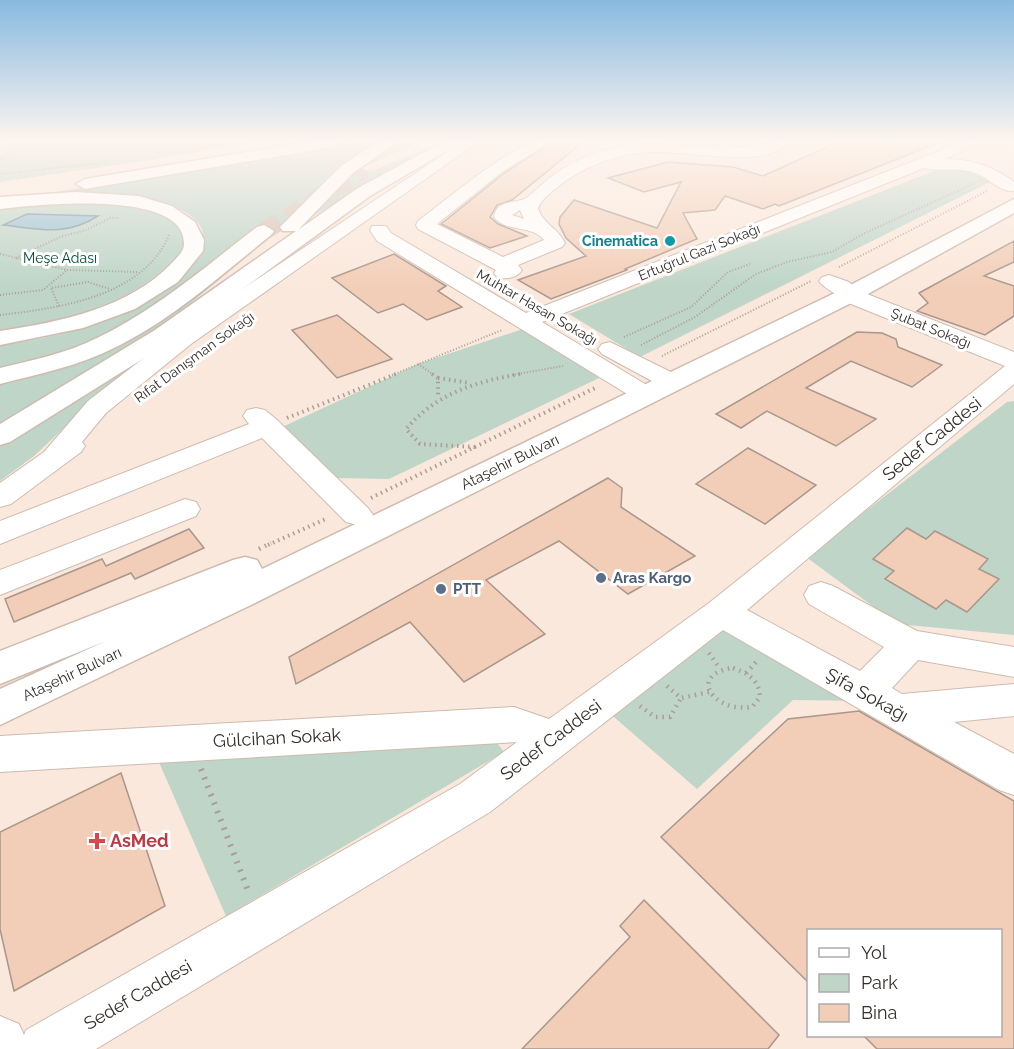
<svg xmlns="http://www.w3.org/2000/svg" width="1014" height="1049" font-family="Raleway,sans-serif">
<rect width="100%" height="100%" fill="#fbe8dc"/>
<g fill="#bed5c8">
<path d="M10,142H252L144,161L0,182V149Z"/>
<path d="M355,142H380L335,169L276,233L158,330L0,425V384L43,374L103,352L132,322C90,345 46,357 0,370V345C27,341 55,337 80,328C111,317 254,254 185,212C150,190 66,197 23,197L230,165Z"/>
<path d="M398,142H419L360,169L372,171L442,142L304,221L359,161Z"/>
<path d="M958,168L992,181L640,357L569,314L939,169Z"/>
<path d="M89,200L151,209L176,222L186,237L182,257H176C131,306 63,320 0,331V205Z"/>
<path d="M526,328L599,378L389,479L337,478L280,428L418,364Z"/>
<path d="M140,357L137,368L99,395L34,456L0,481V444Z"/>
<path d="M1014,401V635L897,624L806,557L1007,402Z"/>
<path d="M730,627L865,701L793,700L697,789L607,711L692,645Z"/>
<path d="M494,739L504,752L226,916L155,753Z"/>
</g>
<path fill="#99c2d4" stroke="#7b96a1" stroke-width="1.5" d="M27,214L98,216C65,237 39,229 3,225Z"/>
<g fill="#f2ceb8" stroke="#a9978b" stroke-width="1.5">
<path d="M552,142H583L512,200L497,205L490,217L498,224L527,236L490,248L441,224L503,174Z"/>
<path d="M838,142L938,143L779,206L775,204L763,209L725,196L715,210L683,213L697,239L625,269L627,270L551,299L518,280L586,256L566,238L559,224L560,217L574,200L657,228L681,182L644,192L608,178L668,162L733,167L763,176Z"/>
<path d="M1014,241V262L984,276L1014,286V316L985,335L917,311L928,303L919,293Z"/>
<path d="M394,254L446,286L438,291L462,307L427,320L403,304L378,313L332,278Z"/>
<path d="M337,315L392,359L337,378L292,330Z"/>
<path d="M857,332L882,333L896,339L898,347L942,365L912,387L851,361L806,388L876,419L836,446L767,411L741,428L716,414Z"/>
<path d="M748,448L816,485L765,524L696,484Z"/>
<path d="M608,478L622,488L621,507L695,556L628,594L559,541L486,580L545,634L464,682L410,622L296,684L289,657Z"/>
<path d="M907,528L926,539L935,531L988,559L979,569L999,579L967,612L946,600L936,609L885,579L894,571L873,559Z"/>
<path d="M189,529L204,548L135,579L131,573L14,622L5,599L102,559L106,566Z"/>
<path d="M859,711L1014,801V1049H877L863,1035H1000V930H808V982L661,837L788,719Z"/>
<path d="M121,773L165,906L14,991L0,929V832Z"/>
<path d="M644,900L779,1035L768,1049H522L630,937L620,926Z"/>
</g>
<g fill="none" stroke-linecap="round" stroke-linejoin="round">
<path stroke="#d3c3b8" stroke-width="18" stroke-dasharray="18 9" stroke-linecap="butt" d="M264,231L364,170"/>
<g stroke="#cebbaf" stroke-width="2">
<g id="minor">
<path d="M462,142H478L191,344L106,413L82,442L85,446L81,452L11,504L0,507V483L44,452L88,401L175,334Z"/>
<path d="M532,142H550L502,172L437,224L503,257L544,240C531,224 507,233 494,217C496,199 516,204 526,198C538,189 549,177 562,169C623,133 663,146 727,148C749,148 769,140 790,142C767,170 683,150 650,152C619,154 589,164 564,182C554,190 543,197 538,208C542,223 558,228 565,243L562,247L518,265L522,270C517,278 506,280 497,277L494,273L496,270L418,229L416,225L418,221C455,193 490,162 532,142ZM520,210L524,219L512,215Z"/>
<path d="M962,142H981L945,159C970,159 994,166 1014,182V191C1001,193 988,178 976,173C959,167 941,172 924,168L542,322L655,390L659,395L655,400L646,403L637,400L377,241L370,230L372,226H386L391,233L526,313Z"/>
<path d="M829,275L849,282L857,290L1014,352V384L747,610L860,671L884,647L809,604L804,595L809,586L821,582L833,586L917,631L1014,647V677L918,660L892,688L902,694L1014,684V716L954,722L1014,754V795L999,790L723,630L490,812L96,1049H0V1016L19,1024L24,1035L26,1030L460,784L517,742L0,772V736L514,707L549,719L709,603L1005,366L841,300C835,291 824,289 819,281L822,277Z"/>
<path d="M610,342L681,377L685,382L681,387L672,390L663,387L602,354L598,349L602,344Z"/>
<path d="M256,408L265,410L277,420L368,508L373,515L368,522L357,525L346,522L262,438L0,544V521L249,424L243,416L247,410Z"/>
<path d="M185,499L196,502L200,509L196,516L0,595V570Z"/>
</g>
</g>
<g stroke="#cebbaf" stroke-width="3">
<path id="major" d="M1014,199V213L857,300L251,605L0,725V689L106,641L0,684V651L233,560L245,557L257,560L262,569L841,290Z"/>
</g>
<g stroke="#cebbaf" stroke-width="3">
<g id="highway">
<path d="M307,142H341L333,147L85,189L76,184L85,179Z"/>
<path d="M378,142H397L353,173L298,230L358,188L443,142H462L370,196L173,340L10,442L0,445V424L155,330L296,231H283L280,227L341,166Z"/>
<path d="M76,192L139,196L172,206L195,222L204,240L203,251L178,282L135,309L83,328L0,345V331C60,322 129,308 172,263C177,257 184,252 184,244C186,188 33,205 0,209V197Z"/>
<path d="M264,225L274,231L271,235C221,275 172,320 114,348C79,366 38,374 0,384V368C33,360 67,353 97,338C156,310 206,266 257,227Z"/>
</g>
</g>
<g stroke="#ab9d94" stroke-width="2" stroke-dasharray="1 2" stroke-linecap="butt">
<path d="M31,142L18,150L114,142"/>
<path d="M159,153L221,142"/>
<path d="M0,159L18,150"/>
<path d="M0,174L108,162"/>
<path d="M0,254L67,270L138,272"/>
<path d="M16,258L60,237L86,230L110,218H119"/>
<path d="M839,267L987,191"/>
<path d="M0,295L43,290L67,270"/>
<path d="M59,306L51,288L88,282L110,289"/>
<path d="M0,315C59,308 143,297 169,235"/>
<path d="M624,337L691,307L728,272L750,264"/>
<path d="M641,345L695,317L756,274L787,262L832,252L865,233L975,183"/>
<path d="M662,356L811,281"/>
<path d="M418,364L434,375"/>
<path d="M392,375L502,330"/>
<path d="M512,375L563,366"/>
</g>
<g stroke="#ab9d94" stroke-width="4" stroke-dasharray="1.5 4" stroke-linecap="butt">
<path d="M432,374L438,378V398"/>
<path d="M438,378L470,383"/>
<path d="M287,418L396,374"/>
<path d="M475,447L420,444L406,429C437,393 475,382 520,374"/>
<path d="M371,498L595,388"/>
<path d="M268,545L328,518"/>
</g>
<g stroke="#ab9d94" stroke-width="4.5" stroke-dasharray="1.5 5" stroke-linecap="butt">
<path d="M259,549L271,543"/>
<path d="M709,653L720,669"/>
<path d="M733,668C748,673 759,680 760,697L752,707C713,713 687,674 733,668Z"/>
<path d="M746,673L757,661"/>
<path d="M667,686L681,698L709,692"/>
<path d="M640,706L655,717H670L681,698"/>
</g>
<path stroke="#ab9d94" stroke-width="6" stroke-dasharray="2 7" stroke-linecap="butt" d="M201,769L249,893"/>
<use href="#minor" fill="#fff" fill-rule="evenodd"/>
<use href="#major" fill="#fff" fill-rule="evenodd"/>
<use href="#highway" fill="#fff" fill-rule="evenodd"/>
</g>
<linearGradient id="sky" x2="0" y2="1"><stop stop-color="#88bae0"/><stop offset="0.49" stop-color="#fdf5ef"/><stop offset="1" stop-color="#fdf5ef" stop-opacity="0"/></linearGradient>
<rect width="1014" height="288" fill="url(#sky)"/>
<circle fill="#0f9aa8" stroke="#fff" stroke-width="2" cx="670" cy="241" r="6"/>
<g fill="#5c6f8a" stroke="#fff" stroke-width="2">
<circle cx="601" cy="578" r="6"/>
<circle cx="441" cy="589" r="6"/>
</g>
<path fill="#e0444e" stroke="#fff" stroke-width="2" d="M94 832h6v6h6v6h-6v6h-6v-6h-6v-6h6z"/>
<g text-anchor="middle" stroke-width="6" stroke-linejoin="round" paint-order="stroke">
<g font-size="14" font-weight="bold" fill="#0d838f" stroke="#fff" text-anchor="end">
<text x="658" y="246">Cinematica</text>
</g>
<g font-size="14" fill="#352e2a" stroke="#fff">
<text transform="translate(699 252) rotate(-22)" y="5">Ertuğrul Gazi Sokağı</text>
<text transform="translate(537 307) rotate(30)" y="5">Muhtar Hasan Sokağı</text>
<text transform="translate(931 328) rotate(22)" y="5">Şubat Sokağı</text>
<text transform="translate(194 357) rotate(-36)" y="5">Rıfat Danışman Sokağı</text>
</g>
<g font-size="14" fill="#034d32" stroke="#fff">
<text x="60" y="263">Meşe Adası</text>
</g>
<g font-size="15" fill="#352e2a" stroke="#fff">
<text transform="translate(510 462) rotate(-26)" y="5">Ataşehir Bulvarı</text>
<text transform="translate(72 674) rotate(-25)" y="5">Ataşehir Bulvarı</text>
</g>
<g font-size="15" font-weight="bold" fill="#4e5e75" stroke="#fff" text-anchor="start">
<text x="613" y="583">Aras Kargo</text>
<text x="453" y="594">PTT</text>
</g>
<g font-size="18" fill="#352e2a" stroke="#fff">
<text transform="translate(932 439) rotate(-39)" y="6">Sedef Caddesi</text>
<text transform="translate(867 695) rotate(29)" y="6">Şifa Sokağı</text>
<text transform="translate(277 738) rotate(-3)" y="6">Gülcihan Sokak</text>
<text transform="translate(551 740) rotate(-37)" y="6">Sedef Caddesi</text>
<text transform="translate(138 995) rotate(-30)" y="6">Sedef Caddesi</text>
</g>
<g font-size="18" font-weight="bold" fill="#be3a42" stroke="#fff" text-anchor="start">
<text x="110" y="847">AsMed</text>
</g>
</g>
<rect x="807" y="929" width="195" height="108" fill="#ffffff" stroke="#aeabaa" stroke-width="1.5"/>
<rect x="819" y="948" width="30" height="9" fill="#ffffff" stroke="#aeabaa" stroke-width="1.5"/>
<text x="861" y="959" font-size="18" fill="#352e2a">Yol</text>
<rect x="819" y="974" width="30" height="18" fill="#bed5c8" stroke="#aeabaa" stroke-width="1.5"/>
<text x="861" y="989" font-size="18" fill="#352e2a">Park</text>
<rect x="819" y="1004" width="30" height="18" fill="#f2ceb8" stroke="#aeabaa" stroke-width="1.5"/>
<text x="861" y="1019" font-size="18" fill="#352e2a">Bina</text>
</svg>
